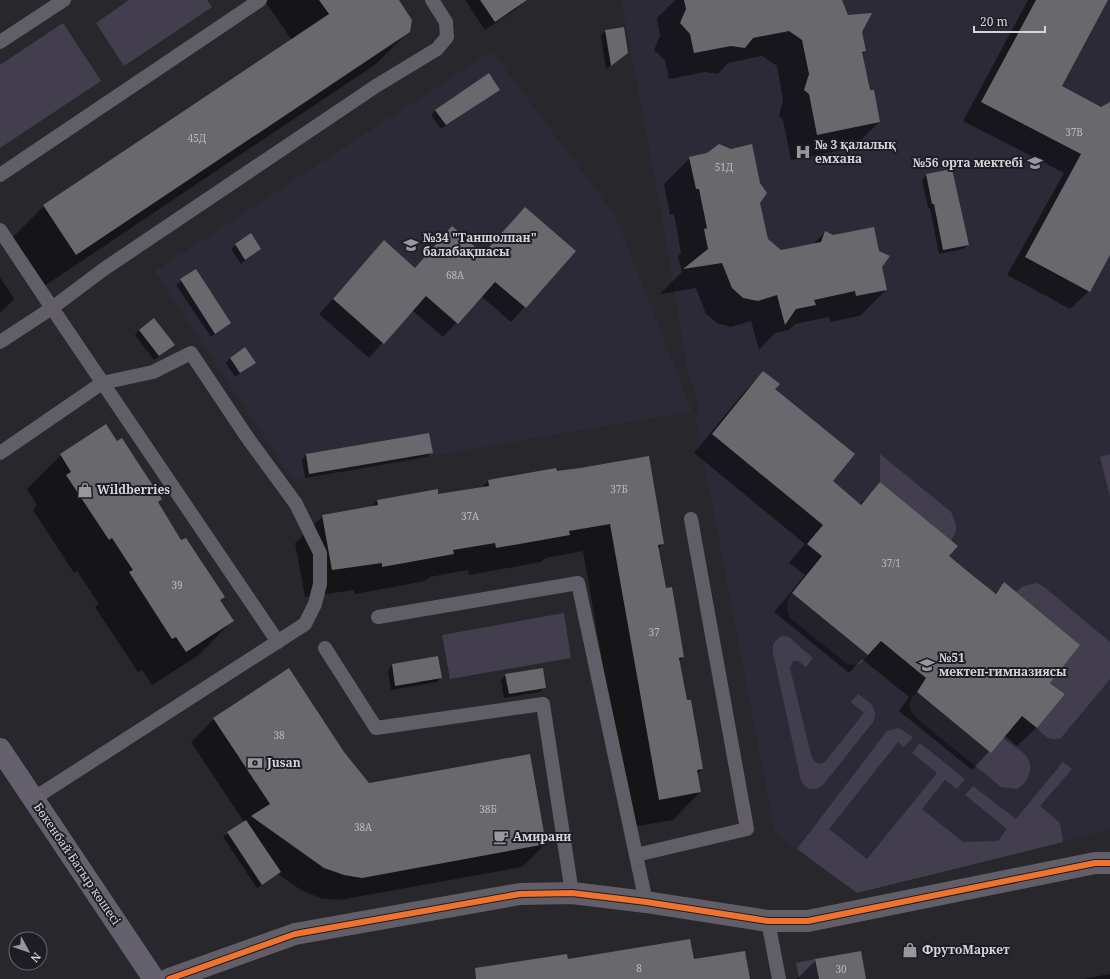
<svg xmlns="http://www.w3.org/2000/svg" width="1110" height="979" font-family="'Noto Serif',serif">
<rect width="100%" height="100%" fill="#28272c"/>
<g fill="#2d2a37">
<path d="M621,0H1110V830L857,893L775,833L696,420L699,403L688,375L660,206Z"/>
<path d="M492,51L615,215L692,411L293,480L155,271Z"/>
</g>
<g fill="#423e4e">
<path d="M129,0H207L212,7L124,66L96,23Z"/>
<path d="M63,23L101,81L0,148V65Z"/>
<path d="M880,454L951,512C956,523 959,530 951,540L880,482Z"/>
<path d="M1110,454V496L1100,457Z"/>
<path d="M1036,583L1044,587L1110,642V679L1061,738C1049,742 1045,736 1037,728L1065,694L1046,679L1062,667L1080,645L1016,592L1022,587Z"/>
<path d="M792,593L868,655C862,664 857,666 847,664L790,618C785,607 786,603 792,593Z"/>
<path d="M564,613L571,658L450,679L442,635Z"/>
<path d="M782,636L789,637L813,658L806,667L798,661H793L790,668L811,755L814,761L819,764L825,762L864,713L851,702L858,694C868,701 880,708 873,722L823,785C814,792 807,790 801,781L773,653C772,644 775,640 782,636Z"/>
<path d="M917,692L991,752L1003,738C1010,744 1024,751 1028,759C1034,770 1027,783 1017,789L1001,787L915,717C907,707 908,701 917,692Z"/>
<path d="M898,728L913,737L904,747L898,742L829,829L867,859L937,773L912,753L920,743L965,779L957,789L945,780L922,809L963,842L998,841L1007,829L965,795L973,786L1016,819L1063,762L1072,769L1040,806L1060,823L1063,842L857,893L797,849L887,731Z"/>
<path d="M815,959L819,979H799L796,963Z"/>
</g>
<g fill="#0007">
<path d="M264,0H397L409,31L376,64L43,287L11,239L44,206L292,40Z"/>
<path d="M465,0H526L516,9L485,30Z"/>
<path d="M675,0H841L848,16L861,32L865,51L862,54L869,92L879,122L853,148L791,160L783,120L779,116L783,100L777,66L762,56L728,63L718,74L705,72L669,79L665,60L654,50L660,36L657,18Z"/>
<path d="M1028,0H1107L1060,86L1101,108L1110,103V253L1089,291L1070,309L1007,275L1064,173L963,121Z"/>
<path d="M605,31L622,57L606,69L601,36Z"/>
<path d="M498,90L441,129L431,115L436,110Z"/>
<path d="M690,158L759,202L767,239L781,251L812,245L825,232L881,267L886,290L860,316L830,322L829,317L795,324L789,330L775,333L759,350L751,321L731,327L717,323L706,314L696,288L660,294L682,272L678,256L681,253L674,214L670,215L664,184Z"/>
<path d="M926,175L968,245L963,249L939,254L930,208H928L922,180Z"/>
<path d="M525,208L575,251L511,322L481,296L443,337L412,310L369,358L319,314L384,242L415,268L452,228L482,255Z"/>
<path d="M236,245L260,249L241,264L231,249Z"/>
<path d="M195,271L230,323L211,337L176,285Z"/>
<path d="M0,277L14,299L0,313Z"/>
<path d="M139,330L169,349L154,360L135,335Z"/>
<path d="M230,358L255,363L235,377L226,363Z"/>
<path d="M763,373L832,481L859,505L880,484L948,556L994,594L1004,584L1049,683L1063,694L1036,728L1017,746L1004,735L972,770L899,711L909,697L862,659L849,673L774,612L805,575L789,563L805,544L694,453L745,391Z"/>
<path d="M106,425L181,542L223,597L219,601L232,621L199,655L152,685L142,670L138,672L95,607L99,604L77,571L74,573L33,510L37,505L27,489L61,455Z"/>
<path d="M432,452L427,457L305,478L302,459L307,454Z"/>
<path d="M556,470V472L663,544L658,549L665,589L683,657L679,661L686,702L702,769L697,774L700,792L673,820L631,827L583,551L546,558L541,562L469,575L468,570L430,577L425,581L355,594L354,590L305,597L295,543L323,516L371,507L377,501L438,496L481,488L488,481Z"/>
<path d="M438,657L441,677L437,682L391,690L388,670L392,665Z"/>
<path d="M506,675L545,687L540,692L504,698L501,680Z"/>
<path d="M214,719L343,752L369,784L545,844L522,867L339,900L320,898L301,890L278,874L257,888L223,837L244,822L191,742Z"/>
<path d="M816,960L865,979H797Z"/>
<path d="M1110,974V979H1083Z"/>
</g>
<g fill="#69686c">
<path d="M319,0H399L412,20L410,32L76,255L43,205L329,14Z"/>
<path d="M480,0H527L495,22Z"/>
<path d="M684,0H842L848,15L872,13L862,32L866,51L862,52L870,90H874L880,122L817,135L809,94L804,90L809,74L802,40L789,31L753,38L745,48L731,46L694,53L690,34L680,23L686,9Z"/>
<path d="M1036,0H1108L1062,86L1101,107L1110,102V255L1090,292L1025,257L1081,154L981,102Z"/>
<path d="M624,27L628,53L611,66L605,30Z"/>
<path d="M489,73L500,90L446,125L435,110Z"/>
<path d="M719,144L731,149L752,144L760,183L767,193L760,203L768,239L781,250L821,242L825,231L833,235L874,227L879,251L890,256L882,267L887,290L856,296L855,291L814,300L816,305L796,309L785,325L777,295L758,301L743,298L732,288L722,263L683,269L708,249L704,229L707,228L699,189H696L689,157L707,153Z"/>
<path d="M952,169L969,245L943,250L934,204H932L926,174Z"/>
<path d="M525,207L576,251L526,308L495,282L458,324L426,296L384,344L333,299L384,240L415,268L452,226L483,254Z"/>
<path d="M251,233L261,249L245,260L235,244Z"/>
<path d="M196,269L231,323L215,334L180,279Z"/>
<path d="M154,318L175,345L159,356L139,330Z"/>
<path d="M245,347L256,363L240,373L230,358Z"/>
<path d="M763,371L780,384L775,389L855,454L833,481L861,505L880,482L958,546L949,556L972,575L996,594L1004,582L1080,645L1050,683L1065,694L1037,728L1022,716L991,753L917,692L926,678L881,641L868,655L792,593L822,556L807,544L823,525L712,434Z"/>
<path d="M106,424L117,441L122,438L142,469L162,499L158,502L181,540L186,538L225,597L220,600L234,621L186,652L176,637L172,639L129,572L133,570L123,555L112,538L109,540L66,475L71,472L60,454Z"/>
<path d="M429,433L433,453L309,474L306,454Z"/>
<path d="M649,456L664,544L658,545L666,588L672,587L684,657L679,658L687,700H691L703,769L697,770L701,792L659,800L610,524L569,531L570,535L496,548L495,543L453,550L454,554L382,567V563L332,570L322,515L378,505L377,500L438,489V494L489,486L488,480L556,468L557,471L580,468Z"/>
<path d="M438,656L442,678L395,686L392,664Z"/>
<path d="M289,668L344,752L369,783L530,754L546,844L362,878L344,875L324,868L251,816L270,804L213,718Z"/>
<path d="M543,668L546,688L509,694L505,674Z"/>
<path d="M246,820L281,872L262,885L227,832Z"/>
<path d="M690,939L694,959L745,951L750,979H476L475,968L567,954L568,959Z"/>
<path d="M861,951L866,979H819L815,959Z"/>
</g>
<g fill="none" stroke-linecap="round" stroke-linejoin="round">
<g stroke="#615e68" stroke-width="14">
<path d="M0,42L64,0"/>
<path d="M0,175L260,0"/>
<path d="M0,230L52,308L0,342"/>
<path d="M0,453L102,383L153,372L191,353L247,437L296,504L320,553V584L315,604L305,624L33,799"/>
<path d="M378,617L578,583L646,902"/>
<path d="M278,642L52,308L104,269L376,86L437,49L447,37L446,22L432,0"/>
<path d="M325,648L376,728L543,704L572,893"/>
<path d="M636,855L747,829L691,519"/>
<path d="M768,921L779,979"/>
</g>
<path stroke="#615e68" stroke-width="22" d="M169,979L295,934L520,894L572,893L646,902L768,921H808L1095,863H1110"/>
<path stroke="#64606c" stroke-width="22" d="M0,749L154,979"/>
<g stroke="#1e1c25" stroke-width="8">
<path id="cycleway" d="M169,979L295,934L520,894L572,893L646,902L768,921H808L1095,863H1110"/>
</g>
<use href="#cycleway" stroke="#ef722f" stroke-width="6"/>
</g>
<defs>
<g id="hospital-bare" transform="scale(1.2)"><path d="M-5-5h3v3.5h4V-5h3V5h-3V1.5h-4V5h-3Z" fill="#98979d" stroke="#1e1c25" stroke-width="2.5" paint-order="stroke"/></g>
<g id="school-bare" transform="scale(1.2)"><path d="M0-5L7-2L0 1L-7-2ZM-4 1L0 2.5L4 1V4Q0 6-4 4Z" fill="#98979d" stroke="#1e1c25" stroke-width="2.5" paint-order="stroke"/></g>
<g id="shop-bare" transform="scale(1.2)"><path d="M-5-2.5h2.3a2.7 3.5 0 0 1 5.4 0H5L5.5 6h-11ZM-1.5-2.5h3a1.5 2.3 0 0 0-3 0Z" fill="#98979d" stroke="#1e1c25" stroke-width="2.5" paint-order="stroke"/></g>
<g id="bank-bare" transform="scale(1.2)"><path d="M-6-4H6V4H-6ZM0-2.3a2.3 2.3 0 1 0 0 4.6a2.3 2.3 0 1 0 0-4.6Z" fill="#98979d" stroke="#1e1c25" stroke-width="2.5" paint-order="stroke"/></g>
<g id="cafe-bare" transform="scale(1.2)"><path d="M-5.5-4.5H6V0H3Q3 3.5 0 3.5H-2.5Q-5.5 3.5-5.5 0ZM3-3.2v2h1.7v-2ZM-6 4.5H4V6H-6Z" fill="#98979d" stroke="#1e1c25" stroke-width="2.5" paint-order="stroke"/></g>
</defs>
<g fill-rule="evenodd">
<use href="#hospital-bare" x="803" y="152"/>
<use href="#school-bare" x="1035" y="163"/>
<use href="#school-bare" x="411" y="245"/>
<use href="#shop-bare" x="85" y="490"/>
<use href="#school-bare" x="927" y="665"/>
<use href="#bank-bare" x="255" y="763"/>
<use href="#cafe-bare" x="501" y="837"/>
<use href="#shop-bare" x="910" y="950"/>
</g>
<g text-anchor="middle" stroke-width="4" stroke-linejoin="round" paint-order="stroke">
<g font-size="10" fill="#bab9be">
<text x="1074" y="136">37В</text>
<text x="197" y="142">45Д</text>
<text x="724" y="171">51Д</text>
<text x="455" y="279">68А</text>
<text x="619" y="493">37Б</text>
<text x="470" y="520">37А</text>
<text x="891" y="567">37/1</text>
<text x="177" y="589">39</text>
<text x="654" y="636">37</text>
<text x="279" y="739">38</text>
<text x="488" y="813">38Б</text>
<text x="363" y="831">38А</text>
<text x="639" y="972">8</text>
<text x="841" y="973">30</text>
</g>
<g font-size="12" font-weight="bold" fill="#d5d4da" stroke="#1e1c25" text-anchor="start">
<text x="815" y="149">№ 3 қалалық<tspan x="815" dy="14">емхана</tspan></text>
<text x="1023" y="167" text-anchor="end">№56 орта мектебі</text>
<text x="423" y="242">№34 "Таншолпан"<tspan x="423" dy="14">балабақшасы</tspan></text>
<text x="97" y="494">Wildberries</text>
<text x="939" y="662">№51<tspan x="939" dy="14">мектеп-гимназиясы</tspan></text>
<text x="267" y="767">Jusan</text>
<text x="513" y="841">Амирани</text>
<text x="922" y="954">ФрутоМаркет</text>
</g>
<g font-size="12" fill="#d5d4da" stroke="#1e1c25">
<text transform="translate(77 864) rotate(56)" y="4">Бөкенбай Батыр көшесі</text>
</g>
</g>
<g transform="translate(28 951) rotate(130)"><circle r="19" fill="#1e1c25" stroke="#67666d"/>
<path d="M0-3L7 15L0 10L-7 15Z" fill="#98979d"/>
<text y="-6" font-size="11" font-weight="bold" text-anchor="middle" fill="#d5d4da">N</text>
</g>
<path d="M974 26v6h71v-6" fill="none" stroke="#d5d4da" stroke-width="2"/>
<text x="980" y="26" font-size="12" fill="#d5d4da" stroke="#1e1c25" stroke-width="3" paint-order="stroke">20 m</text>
</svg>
